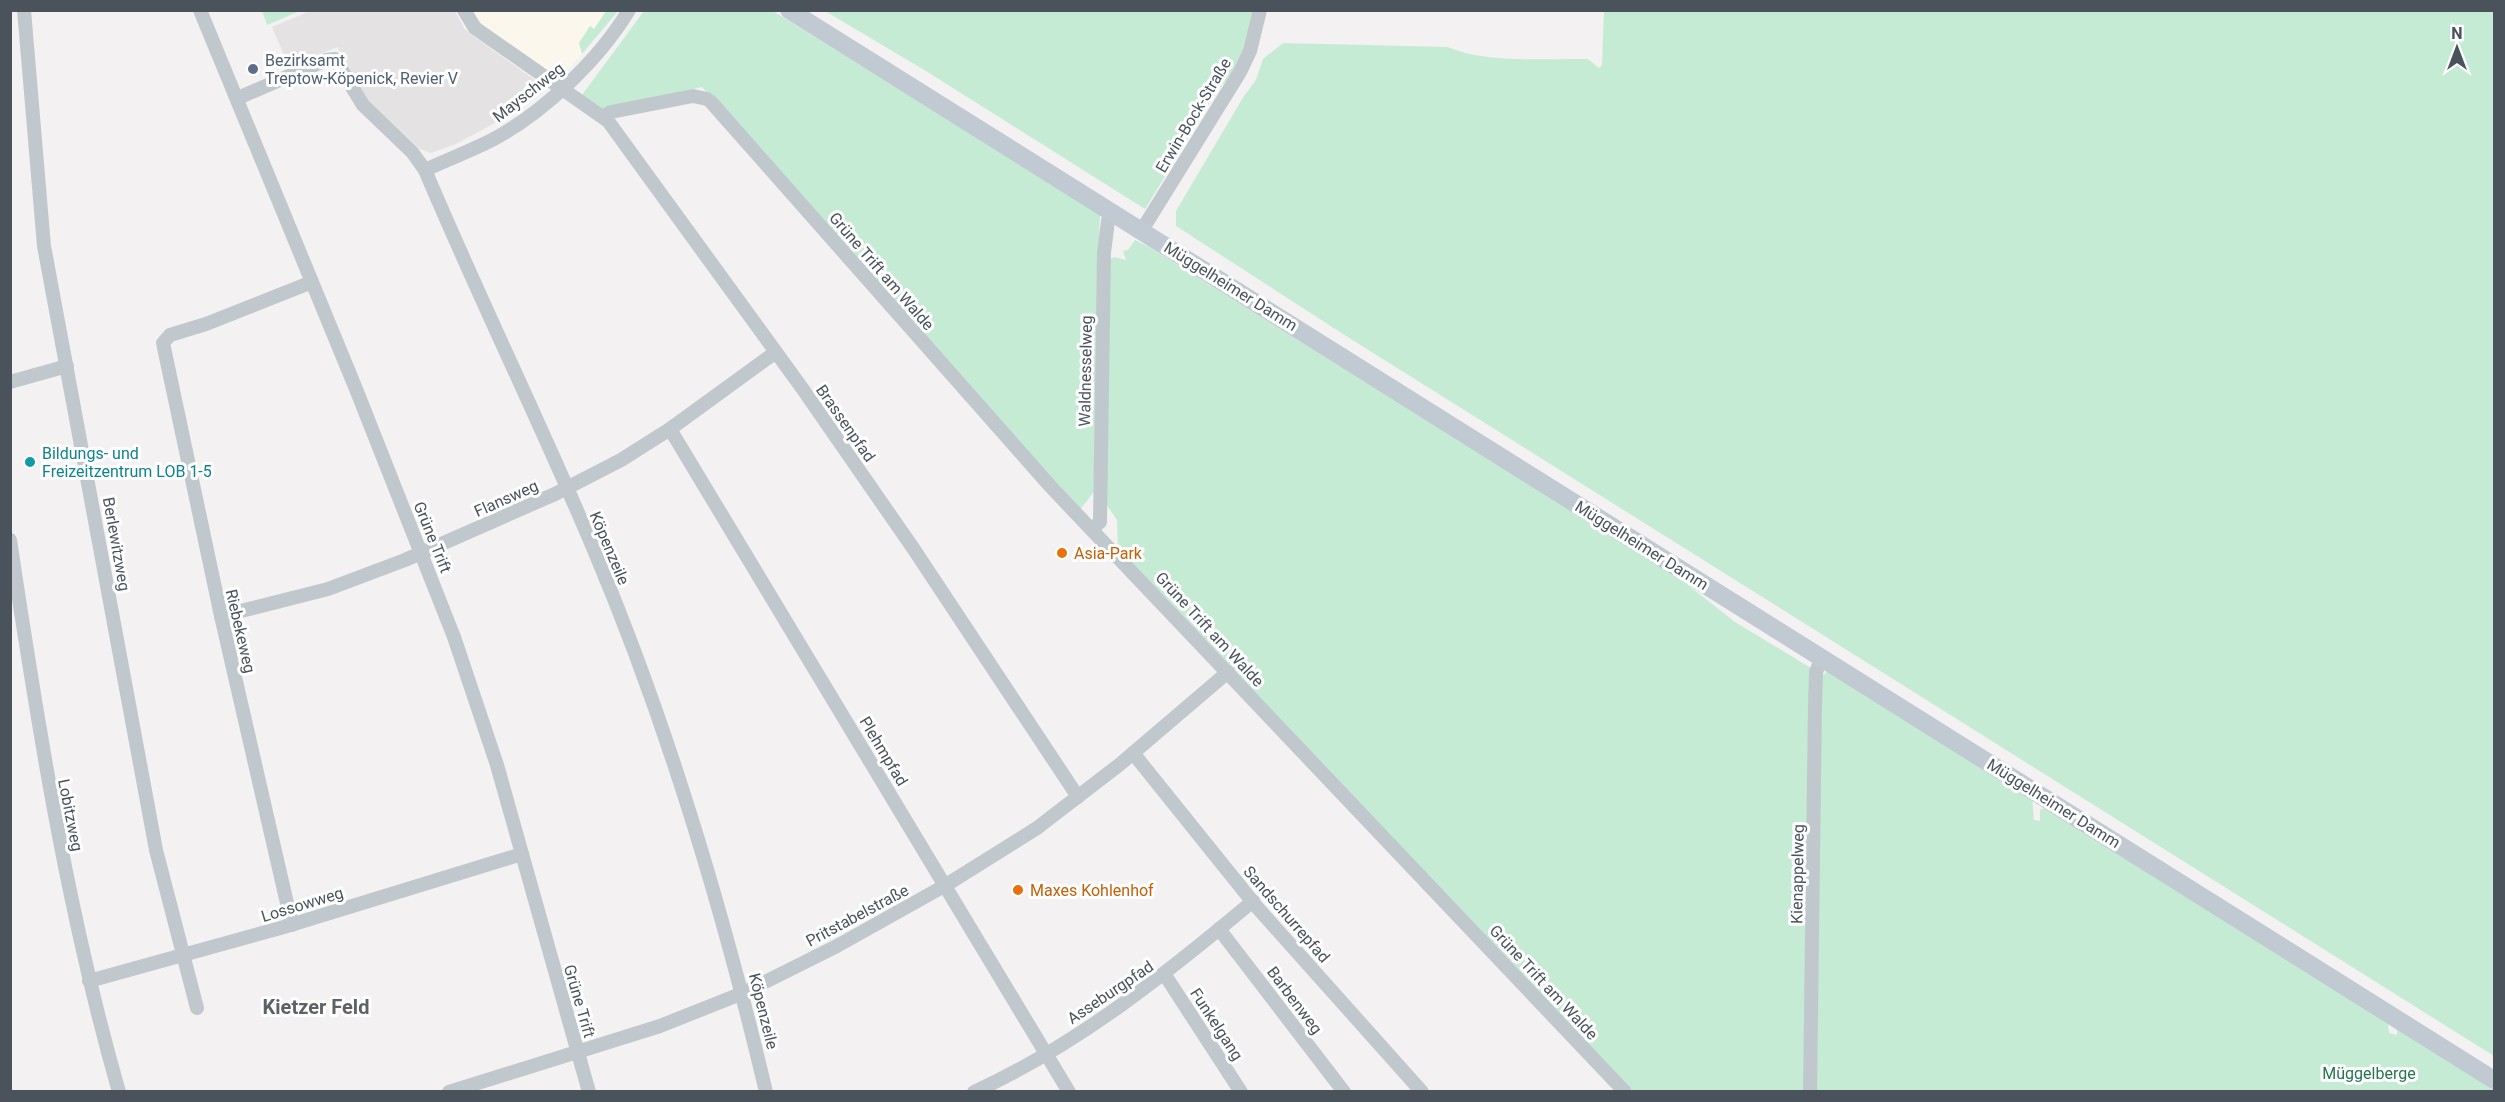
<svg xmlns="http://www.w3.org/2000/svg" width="2505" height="1102" font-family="Roboto,sans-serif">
<rect width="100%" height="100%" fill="#f3f1f1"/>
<path fill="#fbf7ed" d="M470,11H618L582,54L570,68L561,73L551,72L477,23Z"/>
<path fill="#e4e2e2" d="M310,11H455L464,28L472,35L543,86V88L513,113L456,144L431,153L420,149L362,95L337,47L289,67L272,27Z"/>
<g fill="#c5ebd4">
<path d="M262,11H300L267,25Z"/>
<path d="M606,11H618L582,54L579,43L590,26L594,29Z"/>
<path d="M644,11H773L1100,214L1097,285L1096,489L1079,511L702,87L602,109L582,95Z"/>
<path d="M825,11H1253L1252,27L1240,65L1217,91L1145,209L926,71Z"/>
<path d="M1604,11H2494V1056L1343,334L1176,226V211L1244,96L1256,80L1263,59L1283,43L1448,47C1487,64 1545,58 1588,59L1599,68L1602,65Z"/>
<path d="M1135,240L1149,247L1679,578L1735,622L1811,668L1805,1091H1633L1118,550L1117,520L1106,504L1109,260L1114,257L1126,260L1123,251L1128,250Z"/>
<path d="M1828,671L2032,799L2034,820L2040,821V810L2045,808L2388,1023L2389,1033L2397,1035V1028L2494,1089V1092H1813L1820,677Z"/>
</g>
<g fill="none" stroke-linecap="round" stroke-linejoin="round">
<g stroke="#c0c8cd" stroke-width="14">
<path d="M24,10L44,246L156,850L197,1008"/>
<path d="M200,10L356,389L454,637L497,765L589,1092"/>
<path d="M464,10L475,28L608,121L802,388L913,548L1078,797"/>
<path d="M238,98L326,60L335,59L363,105L412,152L425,170C479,298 540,422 594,550C668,725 722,906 766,1092"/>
<path d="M604,116L611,112L693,96L707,99L711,102L1051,487L1625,1092"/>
<path d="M425,170C447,160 470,151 492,140C543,113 599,60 629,10"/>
<path d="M1142,230L1240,72L1250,51L1260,10"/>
<path d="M10,382L67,366"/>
<path d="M670,429L1069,1092"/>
<path d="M1092,529L1100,522L1104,253L1108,221L1113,212"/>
<path d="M10,540C38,726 67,910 119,1092"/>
<path d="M221,616L328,589L405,560L555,494L621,460L670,429L776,352"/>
<path d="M1133,753L1256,906L1422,1092"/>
<path d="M292,925L221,616L163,343L170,335L206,324L312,282"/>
<path d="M1219,929L1344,1092"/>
<path d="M1165,975L1241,1092"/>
<path d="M89,981L284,927L522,854"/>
<path d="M449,1092L660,1026L743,993L837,946L946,885L1037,828L1119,765L1228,672"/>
<path d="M974,1092C1077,1045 1166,974 1253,901"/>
<path d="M1810,1092L1815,704L1816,672L1822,658"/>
</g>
<path stroke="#c1c9d2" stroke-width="18" d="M789,10L2494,1080"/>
</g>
<circle fill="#5c6f8a" stroke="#fff" stroke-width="2" cx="253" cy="69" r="6"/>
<circle fill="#0f9aa8" stroke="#fff" stroke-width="2" cx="30" cy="462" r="6"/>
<g fill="#e8710a" stroke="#fff" stroke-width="2">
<circle cx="1062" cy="553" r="6"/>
<circle cx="1018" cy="890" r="6"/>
</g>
<g text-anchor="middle" stroke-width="6" stroke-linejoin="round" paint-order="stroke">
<g font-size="16" fill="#4e5e75" stroke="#fff" text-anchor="start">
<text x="265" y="66">Bezirksamt<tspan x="265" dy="18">Treptow-Köpenick, Revier V</tspan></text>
</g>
<g font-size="16" fill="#4a535c" stroke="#fff">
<text transform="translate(528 92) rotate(-38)" y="6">Mayschweg</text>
<text transform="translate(1193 115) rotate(-59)" y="6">Erwin-Bock-Straße</text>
<text transform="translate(882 271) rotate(49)" y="6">Grüne Trift am Walde</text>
<text transform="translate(1231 286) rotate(32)" y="6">Müggelheimer Damm</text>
<text transform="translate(1085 371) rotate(-89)" y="6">Waldnesselweg</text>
<text transform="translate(846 423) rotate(55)" y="6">Brassenpfad</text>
<text transform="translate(506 498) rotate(-24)" y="6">Flansweg</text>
<text transform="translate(433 537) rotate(68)" y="6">Grüne Trift</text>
<text transform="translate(117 544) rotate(80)" y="6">Berlewitzweg</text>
<text transform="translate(1642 545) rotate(32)" y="6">Müggelheimer Damm</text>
<text transform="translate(610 548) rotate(67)" y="6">Köpenzeile</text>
<text transform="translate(1210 629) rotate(47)" y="6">Grüne Trift am Walde</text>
<text transform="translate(241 631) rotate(77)" y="6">Riebekeweg</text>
<text transform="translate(884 751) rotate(59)" y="6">Plehmpfad</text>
<text transform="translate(2054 803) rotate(32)" y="6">Müggelheimer Damm</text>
<text transform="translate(71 815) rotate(79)" y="6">Lobitzweg</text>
<text transform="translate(1797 874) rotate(-89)" y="6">Kienappelweg</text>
<text transform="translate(302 904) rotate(-17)" y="6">Lossowweg</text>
<text transform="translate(1287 914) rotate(49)" y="6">Sandschurrepfad</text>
<text transform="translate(857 915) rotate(-28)" y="6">Pritstabelstraße</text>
<text transform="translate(1544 982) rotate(47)" y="6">Grüne Trift am Walde</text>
<text transform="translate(1110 992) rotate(-34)" y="6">Asseburgpfad</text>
<text transform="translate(1295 1000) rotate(53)" y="6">Barbenweg</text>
<text transform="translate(580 1001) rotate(74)" y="6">Grüne Trift</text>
<text transform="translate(764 1011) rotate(76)" y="6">Köpenzeile</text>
<text transform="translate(1217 1024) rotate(57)" y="6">Funkelgang</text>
</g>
<g font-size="16" fill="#0d838f" stroke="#fff" text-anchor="start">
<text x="42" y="459">Bildungs- und<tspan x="42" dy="18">Freizeitzentrum LOB 1-5</tspan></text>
</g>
<g font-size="16" fill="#c56008" stroke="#fff" text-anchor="start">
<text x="1074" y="559">Asia-Park</text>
<text x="1030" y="896">Maxes Kohlenhof</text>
</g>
<g font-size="16" fill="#22764d" stroke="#fff">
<text x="2369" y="1079">Müggelberge</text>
</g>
<g font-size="20" font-weight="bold" fill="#5e6165" stroke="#fff">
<text x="316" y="1014">Kietzer Feld</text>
</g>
</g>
<rect width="2505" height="1102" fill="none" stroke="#4a535c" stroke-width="24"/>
<g transform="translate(2457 48)" stroke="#ffffff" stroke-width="4.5" paint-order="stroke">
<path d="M0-4.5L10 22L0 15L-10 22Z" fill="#4a535c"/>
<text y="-9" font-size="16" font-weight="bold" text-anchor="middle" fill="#4a535c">N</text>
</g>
</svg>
